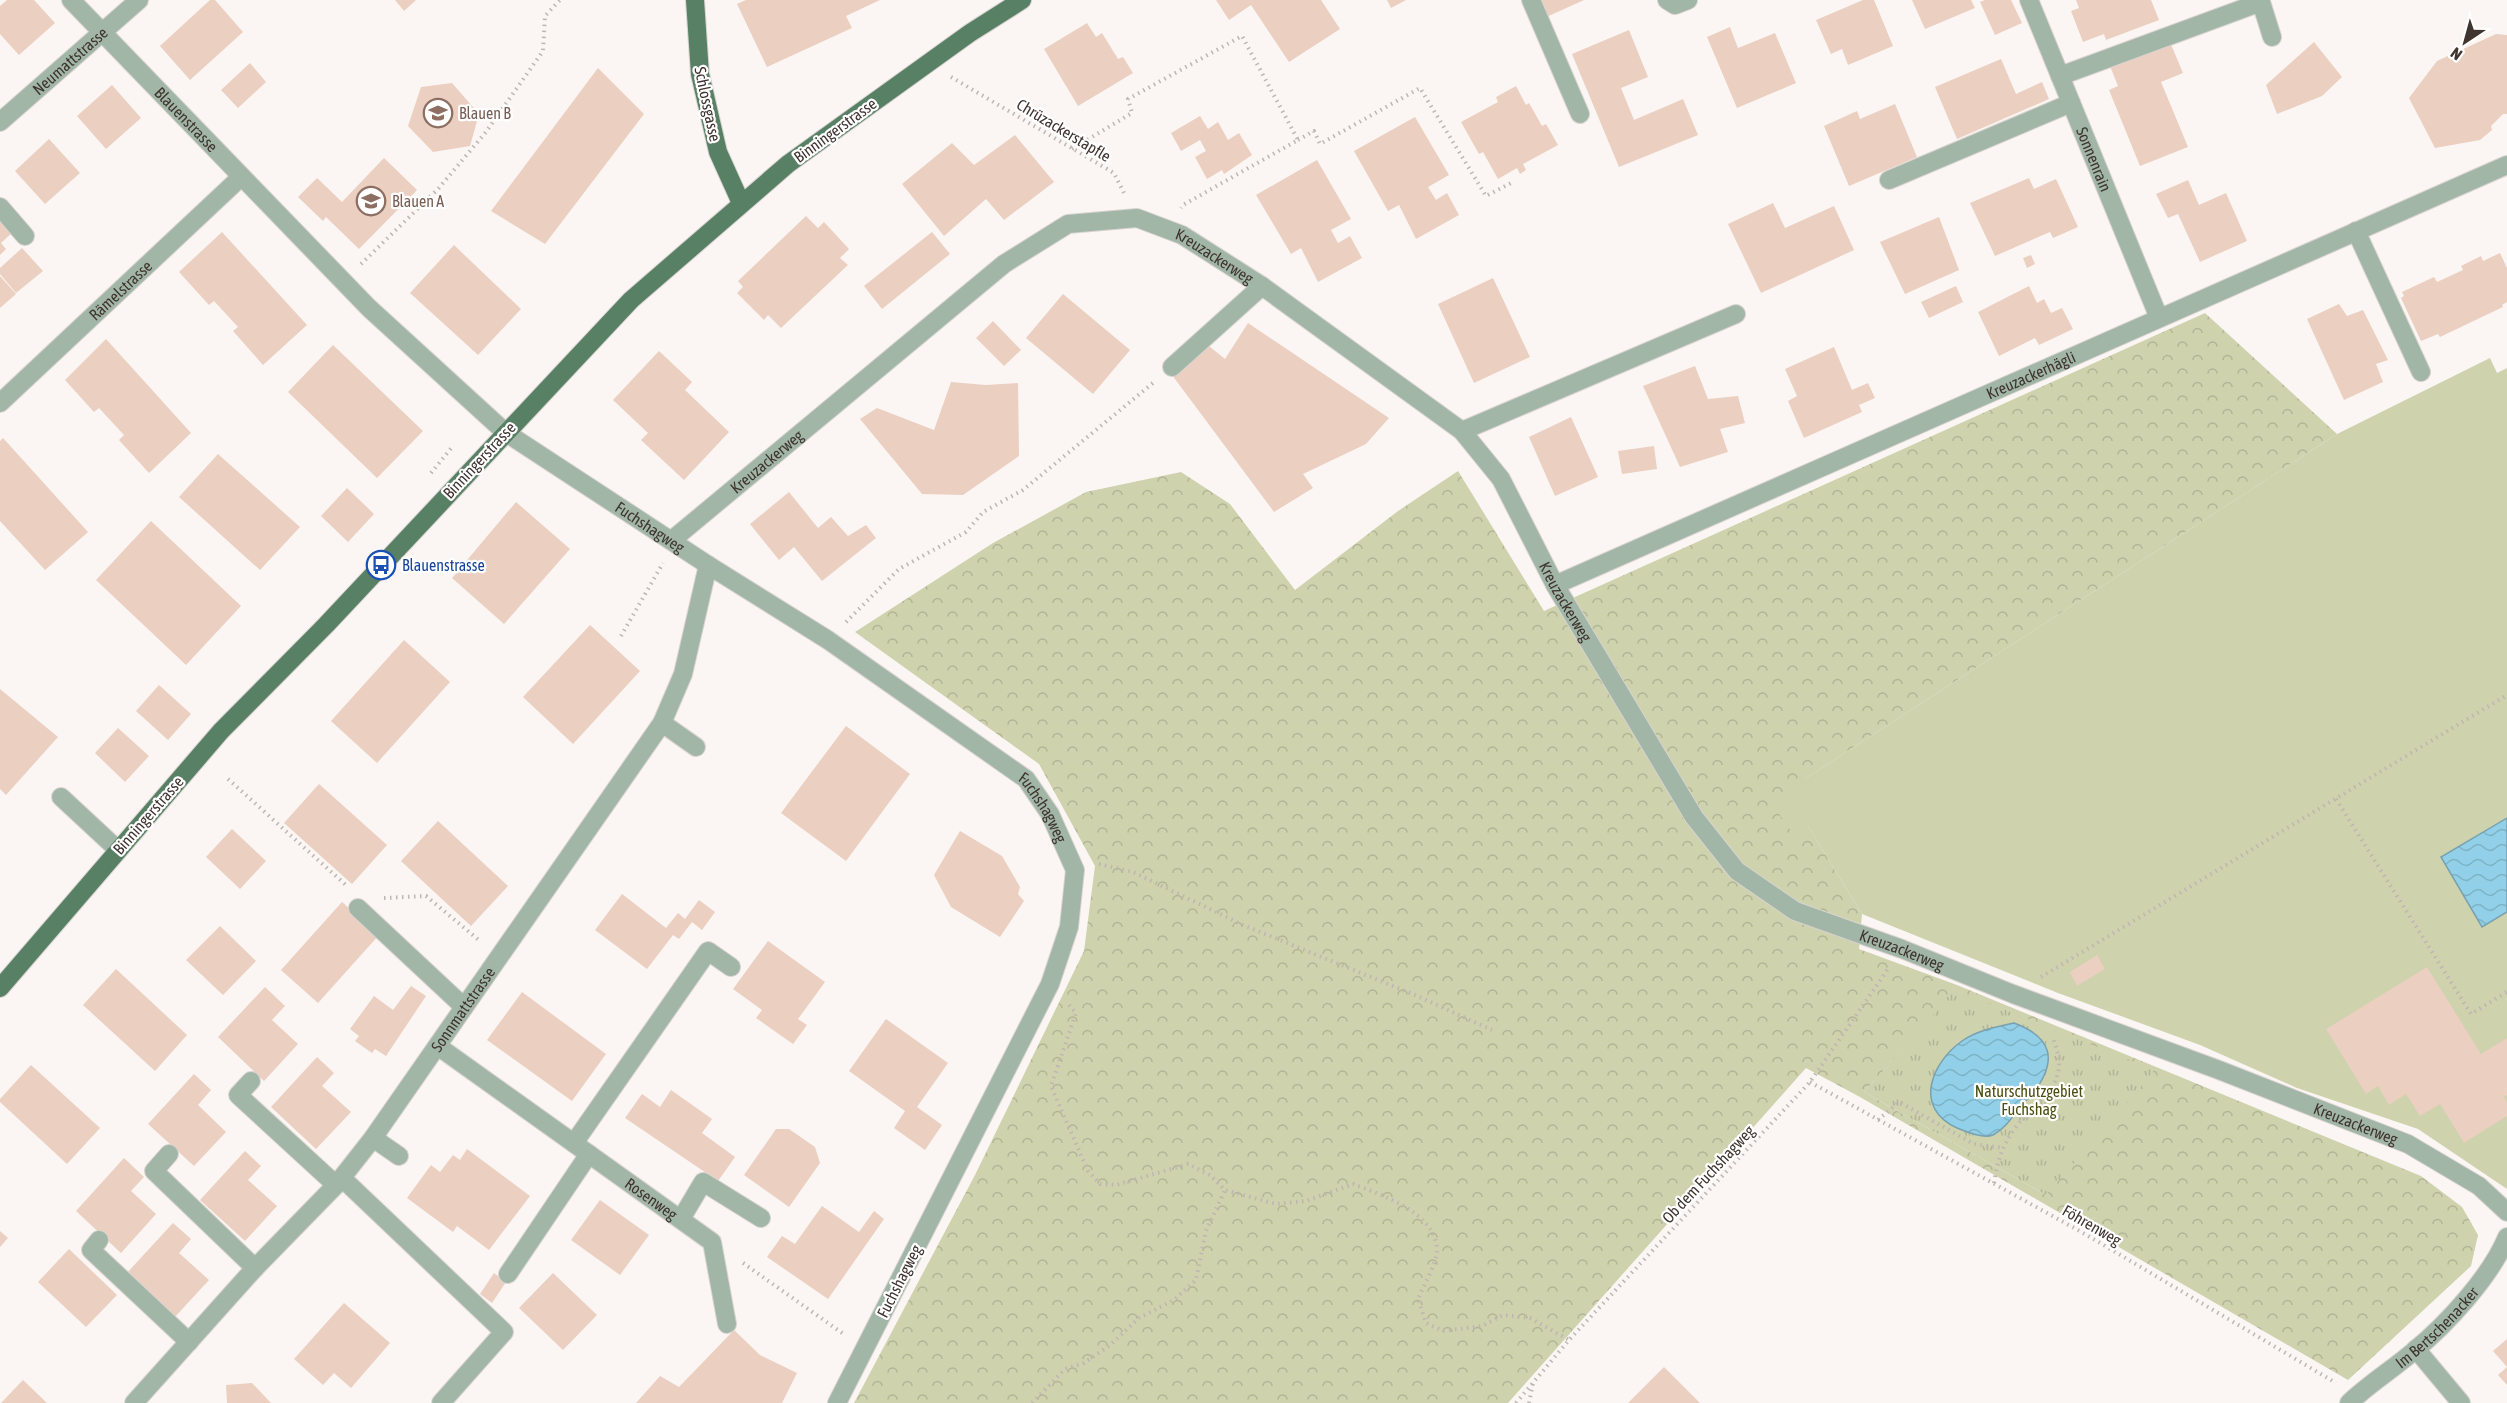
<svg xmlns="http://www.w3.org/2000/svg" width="2507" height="1403" font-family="'Asap Condensed',sans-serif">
<defs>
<pattern id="forest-crowns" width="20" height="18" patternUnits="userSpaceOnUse" patternTransform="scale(1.5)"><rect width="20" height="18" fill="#ced2ad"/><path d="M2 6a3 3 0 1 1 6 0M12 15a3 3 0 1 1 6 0" fill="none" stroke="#b2b595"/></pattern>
<pattern id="park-tufts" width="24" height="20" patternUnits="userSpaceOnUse" patternTransform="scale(1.5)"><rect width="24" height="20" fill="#ced2ad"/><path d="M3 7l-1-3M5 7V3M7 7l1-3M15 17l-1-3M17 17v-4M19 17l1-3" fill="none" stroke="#b2b595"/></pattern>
<pattern id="water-waves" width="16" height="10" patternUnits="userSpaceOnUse" patternTransform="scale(1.5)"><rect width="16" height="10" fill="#91d0e8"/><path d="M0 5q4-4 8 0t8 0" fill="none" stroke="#7eb3c7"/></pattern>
</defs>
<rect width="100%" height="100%" fill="#fbf6f3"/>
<path fill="url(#forest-crowns)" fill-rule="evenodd" d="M2205,313L2337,434L1806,778L1808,826L1862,914L1859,949L1957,985L2421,1176L2462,1207L2478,1235L2471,1266L2348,1380L1860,1097L1806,1068L1508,1403H854L975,1175L1084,951L1095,866L1039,764L855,632L993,543L1086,492L1181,472L1230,504L1295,590L1398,511L1458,471L1544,611ZM1954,989L2046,1195L1864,1092L1938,1011Z"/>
<path fill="url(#park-tufts)" d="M1953,989L2155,1070L2046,1195L1864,1092L1937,1011Z"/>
<path fill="#ced2ad" d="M2490,358L2497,373L2507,368V1189L2418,1129L2297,1088L2200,1045L2058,993L1862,914L1808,826L1794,835L1774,807L1806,778L2337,434Z"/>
<g fill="url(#water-waves)" stroke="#78a1b0" stroke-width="1.5">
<path d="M2507,818V912L2482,927L2441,857Z"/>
<path d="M2014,1023C2052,1037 2058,1060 2034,1092C2030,1097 2025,1101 2021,1106C2013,1116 2005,1129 1993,1135C1983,1139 1967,1132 1957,1128C1913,1108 1931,1063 1962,1041C1978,1030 1996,1027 2014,1023Z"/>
</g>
<g fill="#ebcfc0">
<path d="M7,0H34L55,23L19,55L0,34V6Z"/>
<path d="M210,0H215L243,32L190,80L160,46Z"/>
<path d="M395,0H416L404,11Z"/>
<path d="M746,0H880L846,16L852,28L767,67L737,4Z"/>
<path d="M1216,0H1321L1340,29L1289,62L1251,5L1229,20Z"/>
<path d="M1387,0H1406L1391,8Z"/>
<path d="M1535,0H1584L1542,19Z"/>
<path d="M1863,0H1874L1893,46L1848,65L1842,49L1831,54L1816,20Z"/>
<path d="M1912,0H1971L1975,8L1925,29Z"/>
<path d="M1985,0H2011L2022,23L1995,35L1980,2Z"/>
<path d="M2076,0H2151L2159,20L2106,40L2104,34L2083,42L2071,11L2079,8Z"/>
<path d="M1087,23L1096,37L1102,33L1118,59L1123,57L1133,73L1078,106L1044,49Z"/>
<path d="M1730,27L1738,48L1775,33L1796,83L1737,108L1707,37Z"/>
<path d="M1629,30L1648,77L1621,88L1634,120L1683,99L1698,135L1619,167L1572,54Z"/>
<path d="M2496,34L2507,35V114H2503L2491,126L2492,130L2480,140L2435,148L2409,98L2437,61Z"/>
<path d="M2170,42L2183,73L2161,82L2188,147L2140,166L2109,90L2118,86L2110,66Z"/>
<path d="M2314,42L2342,77L2322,96L2277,114L2266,85Z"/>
<path d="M2001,59L2016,94L2042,82L2049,99L1957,139L1935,87Z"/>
<path d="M250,63L266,82L238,108L221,90Z"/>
<path d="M598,68L644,114L545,244L491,211Z"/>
<path d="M452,83L479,114L470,146L433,152L408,126L421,87Z"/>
<path d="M112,85L141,118L106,149L77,116Z"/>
<path d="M1516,86L1526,105L1529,103L1542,126L1546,124L1558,145L1523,164L1526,170L1520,174L1517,168L1498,179L1483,152L1479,154L1461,122L1498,102L1496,97Z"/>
<path d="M1895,104L1917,157L1849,186L1824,126L1857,111L1860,119Z"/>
<path d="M1200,116L1208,129L1218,122L1228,140L1239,133L1252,155L1224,174L1222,170L1207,179L1195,157L1206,151L1200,140L1181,151L1171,133Z"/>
<path d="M1415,117L1449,175L1428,187L1436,200L1447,193L1459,215L1416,239L1399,205L1388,211L1354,151Z"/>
<path d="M1015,135L1054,182L1004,220L986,199L944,236L902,184L952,143L974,165Z"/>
<path d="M49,139L80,173L45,204L15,171Z"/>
<path d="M384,158L417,190L359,249L326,217L323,221L298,197L317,178L342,202Z"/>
<path d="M1317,160L1351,219L1331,230L1338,243L1350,236L1362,258L1318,282L1301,248L1291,254L1256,195Z"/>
<path d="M2029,178L2034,189L2056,179L2078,227L2053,238L2050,232L1995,256L1970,203Z"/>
<path d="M2188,180L2199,205L2226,193L2247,241L2200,262L2178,214L2168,218L2156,194Z"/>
<path d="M1773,203L1785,228L1834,206L1854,250L1761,293L1728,224Z"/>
<path d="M806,216L818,228L824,222L849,249L840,258L848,265L781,328L768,315L764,320L737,293L743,287L738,281Z"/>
<path d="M0,217L13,232L1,243L6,249L0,255Z"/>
<path d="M1939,217L1959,270L1905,294L1880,242Z"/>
<path d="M222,232L307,325L263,365L233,331L238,327L214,301L209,305L179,272Z"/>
<path d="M932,232L950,254L882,309L864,286Z"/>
<path d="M454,245L521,309L478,355L410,293Z"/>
<path d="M22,248L43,271L16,293L0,274V268Z"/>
<path d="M2500,253L2507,268V302L2502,305L2503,307L2440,337L2438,334L2421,341L2401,298L2404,296L2402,292L2434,277L2437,282L2463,270L2461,266L2481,256L2483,261Z"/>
<path d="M2031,255L2035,264L2027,268L2023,258Z"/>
<path d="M0,276L16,294L0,308Z"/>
<path d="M1493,278L1530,357L1474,383L1438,304Z"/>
<path d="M1956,286L1963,302L1929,318L1921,302Z"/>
<path d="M2029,286L2037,303L2044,299L2051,313L2062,308L2073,329L2039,345L2035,338L1999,356L1978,312Z"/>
<path d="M1063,294L1130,350L1093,394L1026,338Z"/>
<path d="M2339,304L2347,316L2363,310L2388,360L2376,364L2383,382L2344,400L2307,319Z"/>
<path d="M993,321L1021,350L1004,366L976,338Z"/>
<path d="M1248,323L1389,418L1366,444L1303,474L1313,488L1274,512L1172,375L1209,346L1225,359Z"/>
<path d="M106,339L191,433L149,473L119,440L124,435L99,408L94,412L65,380Z"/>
<path d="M333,345L423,431L377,478L288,392Z"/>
<path d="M1834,347L1852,390L1868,383L1875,398L1859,405L1862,412L1804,438L1788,401L1797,396L1785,369Z"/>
<path d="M659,351L692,382L685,390L729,432L684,480L641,440L648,433L613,400Z"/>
<path d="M1695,366L1708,399L1738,396L1745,423L1720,429L1728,452L1680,467L1643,386Z"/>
<path d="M951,382L986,385L1018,383L1019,456L963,495L922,494L860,419L877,408L934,430Z"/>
<path d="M1571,417L1598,477L1555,496L1529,437Z"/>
<path d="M3,438L88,532L45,570L0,521V441Z"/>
<path d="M1654,446L1657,469L1622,474L1618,451Z"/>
<path d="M218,454L300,527L260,570L179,497Z"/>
<path d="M347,488L374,514L348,542L321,516Z"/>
<path d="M789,492L818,528L831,517L848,536L866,525L876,538L822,581L794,547L779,560L750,524Z"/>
<path d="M516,502L570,549L504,624L452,578Z"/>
<path d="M151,521L241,606L186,665L96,580Z"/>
<path d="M590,625L640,671L573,744L523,697Z"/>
<path d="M404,640L450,682L377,763L331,721Z"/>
<path d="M159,685L191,714L168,740L136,711Z"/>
<path d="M0,689L58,737L6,795L0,789Z"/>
<path d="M846,726L910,774L846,861L781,813Z"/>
<path d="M118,728L149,756L125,782L95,753Z"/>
<path d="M319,784L387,845L352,884L284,823Z"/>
<path d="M438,821L508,886L471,926L401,861Z"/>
<path d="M232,829L266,861L240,889L206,857Z"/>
<path d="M960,831L1002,856L1020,887L1018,894L1024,901L1000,937L951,907L934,875Z"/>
<path d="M622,894L666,928L678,913L685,919L699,900L715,912L702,930L692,922L679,939L673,935L647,969L595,930Z"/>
<path d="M342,902L379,935L318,1003L281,970Z"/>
<path d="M220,926L256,961L223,995L186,960Z"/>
<path d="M768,941L825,982L798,1019L807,1025L793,1044L756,1018L762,1010L733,989Z"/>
<path d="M2097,955L2105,969L2077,986L2070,972Z"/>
<path d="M2427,967L2481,1054L2507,1038V1095L2504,1097L2507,1103V1116L2464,1143L2440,1104L2420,1116L2406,1094L2389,1105L2378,1086L2366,1094L2326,1029Z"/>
<path d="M116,969L187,1035L155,1071L83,1005Z"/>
<path d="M411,986L426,996L386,1056L375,1049L372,1053L355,1041L359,1036L350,1029L374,996L393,1010Z"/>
<path d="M265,987L285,1006L272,1020L298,1044L264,1081L218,1037Z"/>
<path d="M522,992L606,1054L572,1101L487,1040Z"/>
<path d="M886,1019L948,1063L917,1107L942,1125L925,1150L894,1128L905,1111L849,1071Z"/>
<path d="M317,1057L334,1073L322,1086L351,1112L316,1149L271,1107Z"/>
<path d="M31,1065L100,1128L67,1164L0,1102V1099Z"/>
<path d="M194,1074L211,1090L198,1105L226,1132L194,1166L148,1124Z"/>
<path d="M671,1090L712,1119L702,1133L735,1157L718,1181L625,1118L642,1094L660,1107Z"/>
<path d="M776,1129H789L815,1147L820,1163L789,1207L744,1175Z"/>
<path d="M467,1149L530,1196L489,1250L457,1226L453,1232L407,1198L431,1165L440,1172L453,1155L460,1160Z"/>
<path d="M245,1151L261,1166L248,1180L277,1206L245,1241L200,1200Z"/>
<path d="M124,1158L144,1177L131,1191L156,1214L121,1253L76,1211Z"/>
<path d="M600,1200L649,1235L620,1275L571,1240Z"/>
<path d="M822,1206L859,1232L874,1211L884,1219L828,1299L767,1257L782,1236L795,1244Z"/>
<path d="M173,1223L191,1239L179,1253L209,1280L174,1318L126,1274Z"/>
<path d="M0,1231L8,1238L0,1247Z"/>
<path d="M69,1249L117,1295L86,1327L38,1282Z"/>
<path d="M494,1273L506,1282L492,1303L480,1294Z"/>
<path d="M553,1273L597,1315L563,1350L519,1308Z"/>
<path d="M344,1303L390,1343L351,1388L334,1373L323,1385L294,1359Z"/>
<path d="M734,1330L760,1355L797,1373L782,1403H636L660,1376L679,1387Z"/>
<path d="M2507,1339V1385L2498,1375L2507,1367L2493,1351Z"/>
<path d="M1664,1367L1700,1403H1628Z"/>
<path d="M23,1380L47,1403H1Z"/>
<path d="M252,1383L271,1403H227L226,1385Z"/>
</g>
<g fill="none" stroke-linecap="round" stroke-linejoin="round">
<g stroke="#d9d3d0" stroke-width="20">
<g id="minor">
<path id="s1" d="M71,0L369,308L505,432L708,565L828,640L1026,779L1050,814L1075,870L1069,927L1050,984L837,1403"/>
<path d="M1531,0L1580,114"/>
<path d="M1667,0L1675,5L1688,0"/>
<path id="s2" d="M2029,0L2159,318"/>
<path d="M2060,76L2261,2L2272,37"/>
<path id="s3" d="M0,122L139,0"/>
<path d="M1889,180L2071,103"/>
<path d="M0,207L25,236"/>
<path d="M2356,231L2421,372"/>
<path d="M1172,367L1262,286"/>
<path id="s4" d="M0,403L241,177"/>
<path d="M1462,431L1736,314"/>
<path id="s5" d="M672,540L1004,264L1068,224L1137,218L1182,235L1262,286L1462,431L1501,479L1555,585L1694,817L1737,871L1795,911L1902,949L2013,994L2219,1070L2408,1144L2479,1186L2507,1212"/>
<path id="s6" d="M1555,585L2507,165"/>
<path d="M662,723L696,747"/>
<path d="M61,797L117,849"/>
<path d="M358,908L464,1007"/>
<path id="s7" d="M439,1047L712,1242L727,1324"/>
<path d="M251,1081L238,1095L336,1185"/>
<path d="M373,1138L399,1156"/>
<path d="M574,1143L708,951L731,967"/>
<path d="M169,1154L154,1171L255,1268"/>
<path d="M342,1178L504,1332L441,1403"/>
<path d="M681,1219L703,1182L761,1218"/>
<path d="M99,1240L91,1250L189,1342"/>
<path d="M508,1274L589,1154"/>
<path d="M2416,1349L2461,1403"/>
<path id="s8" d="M134,1403L255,1268L336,1185L373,1138L662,723L683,674L708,565"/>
<path id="s9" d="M2349,1403C2369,1384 2393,1369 2414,1351C2447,1324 2491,1276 2507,1237"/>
</g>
</g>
<g stroke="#d9d3d0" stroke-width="20">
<g id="major">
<path d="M695,0L700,74L718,152L741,203"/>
<path d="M0,988L221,731L326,625L631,300L788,164L970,33L1022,0"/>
</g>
</g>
<g stroke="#bdb6b2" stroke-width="4" stroke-dasharray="1.5 4.5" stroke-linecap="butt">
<path d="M951,77L1114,173L1124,193"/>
<path d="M1298,140L1314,131L1320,144L1420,88L1486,196L1513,182"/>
<path d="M1072,149L1132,113L1128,99L1242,36L1298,140L1183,205L1181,208"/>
<path d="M361,264L438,189L486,132L543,51L545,16L560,0"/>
<path d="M431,473L453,446"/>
<path d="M846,622L899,569L966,532L983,512L1023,490L1153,383"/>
<path d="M621,636L663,563"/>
<path d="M228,779L348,887"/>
<path d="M2336,799L2471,1014L2507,992"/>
<path d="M1099,864L1133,872L1243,925L1415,995L1492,1030"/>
<path d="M384,898L426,896L480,941"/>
<path d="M2041,977L2507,695"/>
<path d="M1069,1005L1076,1013L1051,1086L1088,1171L1100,1184L1116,1185L1188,1164L1210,1175L1225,1190L1276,1204L1306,1201L1353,1184C1382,1195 1437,1213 1437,1251C1437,1262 1423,1287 1418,1299L1426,1323L1443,1331L1482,1326L1503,1315L1530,1318L1569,1340"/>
<path d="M1810,1082L2085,1234L2336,1383"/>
<path d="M1878,1120L1899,1102L1974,1144L2003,1148"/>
<path d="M1994,1183C1997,1164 2001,1148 2013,1131C2039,1094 2074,1087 2052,1036"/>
<path d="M743,1263L845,1335"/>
<path d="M1032,1403L1065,1369L1084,1363L1109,1346L1139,1318L1174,1300L1196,1280L1206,1231L1225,1190"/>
<path d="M1516,1403L1569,1340L1810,1082L1888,969"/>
<path d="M1529,1403L1533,1383"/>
</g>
<use href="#minor" stroke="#a1b6a7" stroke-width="18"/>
<use href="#major" stroke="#588065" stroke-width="18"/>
</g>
<defs>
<g id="school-ring" transform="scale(1.5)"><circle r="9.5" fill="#fff" stroke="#8d6e63" stroke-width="1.5"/><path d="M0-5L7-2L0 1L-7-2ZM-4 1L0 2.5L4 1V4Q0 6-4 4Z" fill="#8d6e63"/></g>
<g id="bus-ring" transform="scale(1.5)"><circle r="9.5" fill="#fff" stroke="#1a4fb4" stroke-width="1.5"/><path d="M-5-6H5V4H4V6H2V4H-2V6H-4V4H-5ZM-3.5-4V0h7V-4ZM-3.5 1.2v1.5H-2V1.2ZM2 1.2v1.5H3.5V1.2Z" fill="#1a4fb4"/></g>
</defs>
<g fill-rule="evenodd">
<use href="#school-ring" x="438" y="113"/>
<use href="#school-ring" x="371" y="201"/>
<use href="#bus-ring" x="381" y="565"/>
</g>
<g text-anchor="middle" stroke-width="4.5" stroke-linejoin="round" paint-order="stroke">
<g font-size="16" fill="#3f342f" stroke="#fff">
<text dy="6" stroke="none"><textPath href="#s3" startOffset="93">Neumattstrasse</textPath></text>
<text transform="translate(708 104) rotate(78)" y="6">Schlossgasse</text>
<text dy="6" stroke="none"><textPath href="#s1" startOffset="166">Blauenstrasse</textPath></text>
<text transform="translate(835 130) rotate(-36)" y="6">Binningerstrasse</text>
<text transform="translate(1064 130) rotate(31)" y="6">Chrüzackerstapfle</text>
<text dy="6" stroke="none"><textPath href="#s2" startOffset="172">Sonnenrain</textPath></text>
<text dy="6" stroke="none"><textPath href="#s5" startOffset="663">Kreuzackerweg</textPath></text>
<text dy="6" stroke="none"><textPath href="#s4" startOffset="165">Rämelstrasse</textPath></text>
<text dy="6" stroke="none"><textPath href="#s6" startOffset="520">Kreuzackerhägli</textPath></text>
<text transform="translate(479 460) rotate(-47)" y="6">Binningerstrasse</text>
<text dy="6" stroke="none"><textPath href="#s5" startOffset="123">Kreuzackerweg</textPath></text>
<text dy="6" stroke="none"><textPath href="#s1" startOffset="786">Fuchshagweg</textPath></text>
<text dy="6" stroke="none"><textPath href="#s5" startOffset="1167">Kreuzackerweg</textPath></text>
<text dy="6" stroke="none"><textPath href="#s1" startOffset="1272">Fuchshagweg</textPath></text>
<text transform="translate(148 815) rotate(-49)" y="6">Binningerstrasse</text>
<text dy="6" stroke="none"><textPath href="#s5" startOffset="1671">Kreuzackerweg</textPath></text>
<text dy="6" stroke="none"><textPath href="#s8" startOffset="514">Sonnmattstrasse</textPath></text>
<text dy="6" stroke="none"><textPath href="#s5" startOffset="2157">Kreuzackerweg</textPath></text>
<text transform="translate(1708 1174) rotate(-47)" y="6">Ob dem Fuchshagweg</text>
<text dy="6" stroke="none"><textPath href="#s7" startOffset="261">Rosenweg</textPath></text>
<text transform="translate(2092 1225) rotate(30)" y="6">Föhrenweg</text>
<text transform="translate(899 1281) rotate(-63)" y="6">Fuchshagweg</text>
<text dy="6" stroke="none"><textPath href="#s9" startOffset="116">Im Bertschenacker</textPath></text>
</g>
<g font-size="16" fill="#785e54" stroke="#fff" text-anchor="start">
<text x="459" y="119">Blauen B</text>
<text x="392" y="207">Blauen A</text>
</g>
<g font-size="16" fill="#164399" stroke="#fff" text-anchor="start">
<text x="402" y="571">Blauenstrasse</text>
</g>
<g font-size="16" fill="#4a4e10" stroke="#fff">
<text x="2029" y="1097">Naturschutzgebiet<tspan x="2029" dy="18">Fuchshag</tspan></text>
</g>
</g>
<g transform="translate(2465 42) rotate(216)" stroke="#ffffff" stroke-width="4.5" paint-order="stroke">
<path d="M0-4.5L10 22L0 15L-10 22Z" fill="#3f342f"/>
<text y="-9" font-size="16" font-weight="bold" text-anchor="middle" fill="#3f342f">N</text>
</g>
</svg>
